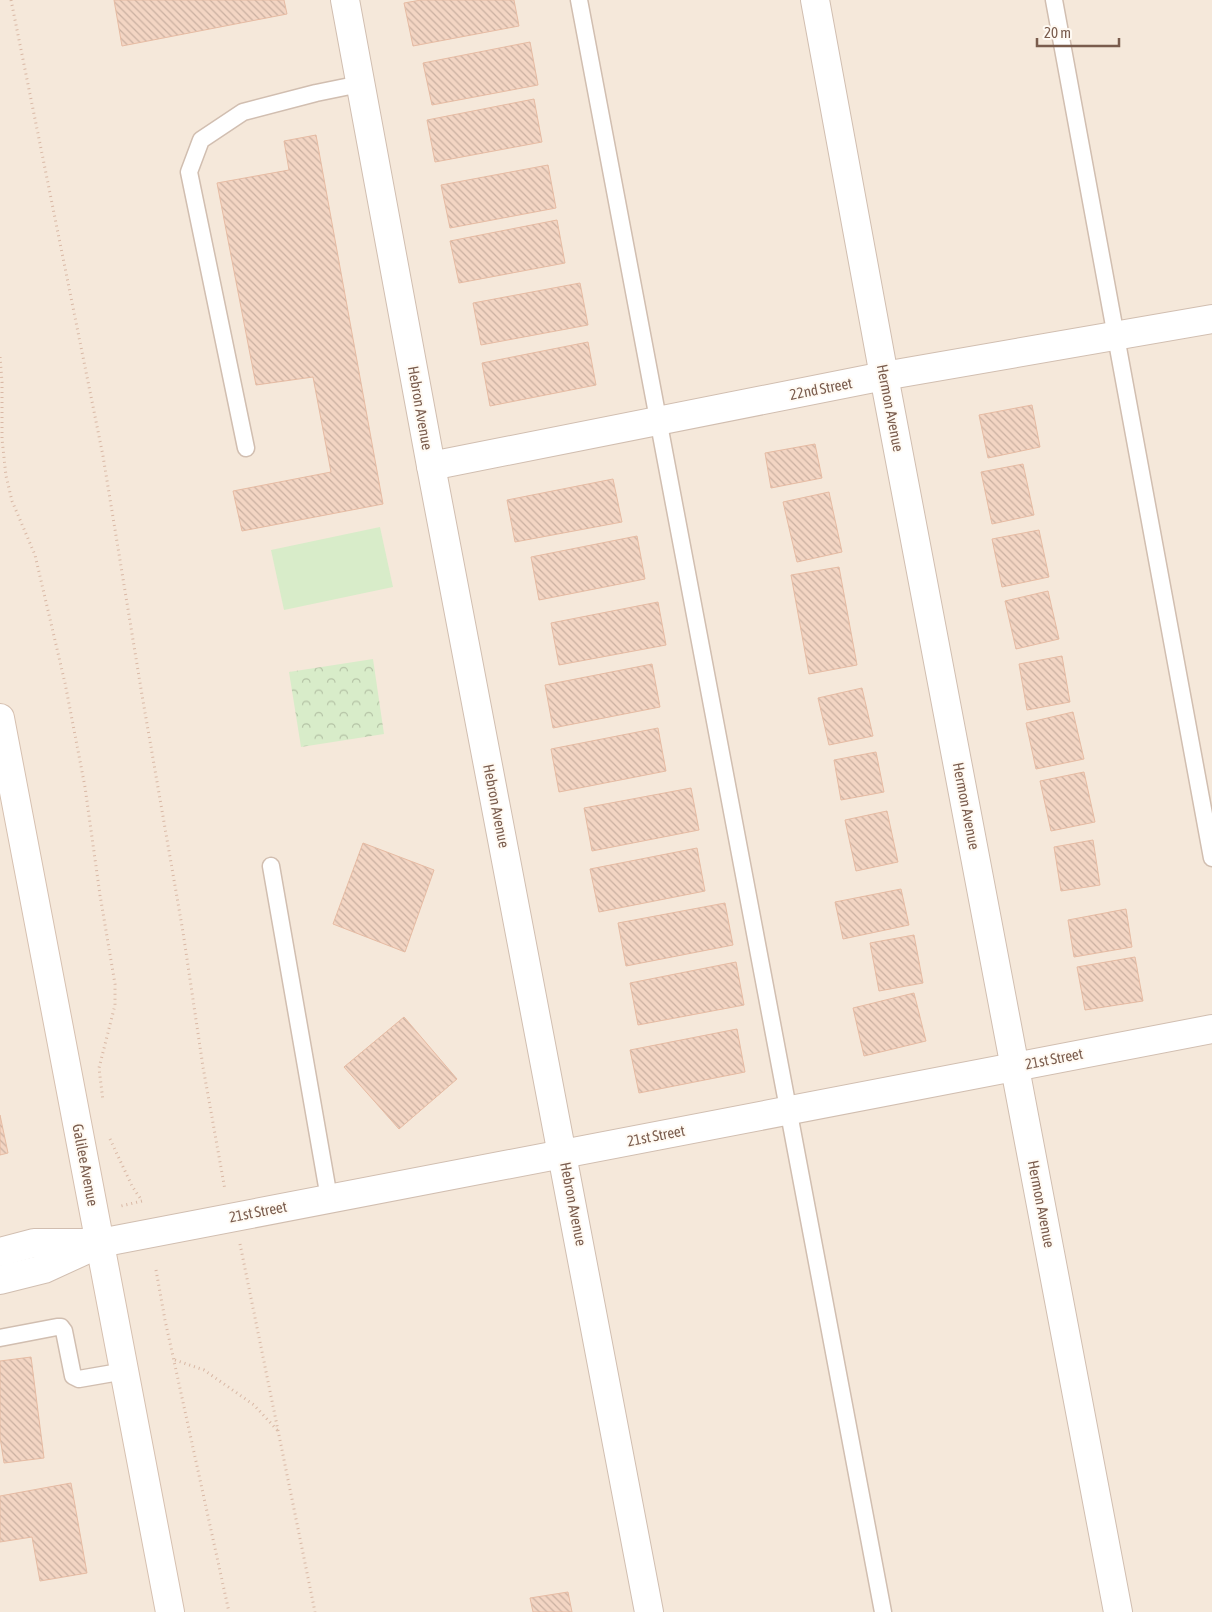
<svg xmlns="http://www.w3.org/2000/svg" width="1212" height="1612" font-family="'Asap Condensed',sans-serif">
<defs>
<pattern id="forest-crowns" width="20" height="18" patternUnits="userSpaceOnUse" patternTransform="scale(1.25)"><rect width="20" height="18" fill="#d8ecc9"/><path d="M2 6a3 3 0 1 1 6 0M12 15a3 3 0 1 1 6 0" fill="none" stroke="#b4c2a5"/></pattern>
<pattern id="building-back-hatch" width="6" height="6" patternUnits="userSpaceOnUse" patternTransform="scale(1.25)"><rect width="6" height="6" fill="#f3d5c3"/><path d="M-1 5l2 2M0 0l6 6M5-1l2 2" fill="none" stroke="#cab0a1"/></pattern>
</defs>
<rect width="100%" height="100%" fill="#fdf6ec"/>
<rect fill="#f5e8da" x="0" y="0" width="1212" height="1612"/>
<path fill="url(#forest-crowns)" d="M373,659L384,734L301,747L289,672Z"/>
<path fill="#d8ecc9" d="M380,527L393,587L284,610L271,550Z"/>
<g fill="url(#building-back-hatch)" stroke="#e6bba3">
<path d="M114,0H284L287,14L122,46Z"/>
<path d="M421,0H514L519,26L413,46L404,3Z"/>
<path d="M530,42L538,85L432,105L423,63Z"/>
<path d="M534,99L542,142L435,162L427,120Z"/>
<path d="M316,135L383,504L242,531L233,491L331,472L313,377L256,385L217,183L289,170L284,141Z"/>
<path d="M548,165L556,208L450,228L441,185Z"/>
<path d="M557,220L565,263L459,283L450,241Z"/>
<path d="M580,283L588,325L481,345L473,303Z"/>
<path d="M588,342L596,385L490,406L482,363Z"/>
<path d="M1032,405L1040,447L988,458L979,415Z"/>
<path d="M815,444L822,478L771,488L765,453Z"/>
<path d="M1023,464L1034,515L992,524L981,472Z"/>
<path d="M613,479L622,522L515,542L507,500Z"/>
<path d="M829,492L842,552L797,562L783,502Z"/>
<path d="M1039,530L1049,577L1002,587L992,539Z"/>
<path d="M637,536L645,579L539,600L531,557Z"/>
<path d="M839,567L857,665L809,674L791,575Z"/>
<path d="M1048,591L1059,639L1016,649L1005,601Z"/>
<path d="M658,602L666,645L559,665L551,623Z"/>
<path d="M1062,656L1070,702L1027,710L1019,664Z"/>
<path d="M652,664L660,707L553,728L545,685Z"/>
<path d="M862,688L873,736L829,745L818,698Z"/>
<path d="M1073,712L1084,759L1036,769L1026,723Z"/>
<path d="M658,728L666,771L559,792L551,749Z"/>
<path d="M876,752L884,792L841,800L834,760Z"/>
<path d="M1084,772L1095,822L1051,831L1040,781Z"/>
<path d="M691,788L699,830L592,851L584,808Z"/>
<path d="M887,811L898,862L856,871L845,820Z"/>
<path d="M1093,840L1100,885L1061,891L1054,847Z"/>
<path d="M363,843L434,870L405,952L333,924Z"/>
<path d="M697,848L705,891L599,912L590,869Z"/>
<path d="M901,889L909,925L843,939L835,902Z"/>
<path d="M725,903L733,945L626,966L618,923Z"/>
<path d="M1126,909L1132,947L1074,957L1068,920Z"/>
<path d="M914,935L923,983L879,991L870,943Z"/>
<path d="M1135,957L1143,1001L1085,1010L1077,967Z"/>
<path d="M736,962L744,1005L638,1025L630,983Z"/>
<path d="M914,993L926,1041L864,1056L853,1008Z"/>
<path d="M404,1017L457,1079L399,1129L344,1067Z"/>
<path d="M737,1029L745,1072L639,1093L630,1050Z"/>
<path d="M0,1115L8,1153L0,1155Z"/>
<path d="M31,1357L44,1458L4,1463L0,1437V1361Z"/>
<path d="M71,1483L87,1573L40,1581L32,1537L0,1542V1496Z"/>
<path d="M568,1592L572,1612H533L530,1598Z"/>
</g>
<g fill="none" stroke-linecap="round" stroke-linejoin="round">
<g stroke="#d1beb0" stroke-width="19">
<g id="lane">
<path d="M579,0L883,1612"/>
<path d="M1054,0L1212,858"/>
<path d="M246,448L189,172L201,140L243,112L316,93L360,84"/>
<path d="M271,866L329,1198"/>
<path d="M0,1338L57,1327H61L64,1331L73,1376L79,1379L125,1371"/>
</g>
</g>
<g stroke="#d1beb0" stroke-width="30">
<g id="street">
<path d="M345,0L431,466L649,1612"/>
<path d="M815,0L884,376L1118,1612"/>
<path d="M431,466L884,376L1212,319"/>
<path d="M0,1252L34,1243H100L1212,1029"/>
<path d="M0,1280L44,1269L92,1247"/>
</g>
</g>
<g stroke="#d6c0b0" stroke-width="30">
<path id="secondary" d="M0,718L170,1612"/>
</g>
<g stroke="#d9b8a5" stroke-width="3" stroke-dasharray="1 4" stroke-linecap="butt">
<path d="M11,0L103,456L142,695L183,932L203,1067L225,1190"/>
<path d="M0,357L2,382V439L6,476L12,501L35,555L65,683L85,787L100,895L115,984V1005L99,1068L103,1101"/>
<path d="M110,1139L132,1186L142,1201L121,1206"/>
<path d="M240,1244L315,1612"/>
<path d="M156,1270L165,1320L229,1612"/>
<path d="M175,1360L204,1370L254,1405L279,1432"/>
</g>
<use href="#lane" stroke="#fff" stroke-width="16"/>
<use href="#street" stroke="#fff" stroke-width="28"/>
<use href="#secondary" stroke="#fff" stroke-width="28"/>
</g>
<g text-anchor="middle" stroke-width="4" stroke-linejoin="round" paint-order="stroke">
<g font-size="15" fill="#7a5c4d" stroke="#fffaf3">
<text transform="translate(821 389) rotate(-11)" y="5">22nd Street</text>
<text transform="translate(420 408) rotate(80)" y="5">Hebron Avenue</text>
<text transform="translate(890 408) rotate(79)" y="5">Hermon Avenue</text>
<text transform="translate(496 806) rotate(79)" y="5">Hebron Avenue</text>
<text transform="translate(966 806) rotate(79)" y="5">Hermon Avenue</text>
<text transform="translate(1054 1059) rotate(-11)" y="5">21st Street</text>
<text transform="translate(656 1136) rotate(-11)" y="5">21st Street</text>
<text transform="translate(85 1165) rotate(79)" y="5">Galilee Avenue</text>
<text transform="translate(573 1204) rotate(79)" y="5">Hebron Avenue</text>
<text transform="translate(1041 1204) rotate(79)" y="5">Hermon Avenue</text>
<text transform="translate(258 1212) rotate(-11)" y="5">21st Street</text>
</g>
</g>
<path d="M1037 38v8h82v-8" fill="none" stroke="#7a5c4d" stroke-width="2.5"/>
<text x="1044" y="38" font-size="15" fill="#7a5c4d" stroke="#fffaf3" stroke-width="4" paint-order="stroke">20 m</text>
</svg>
